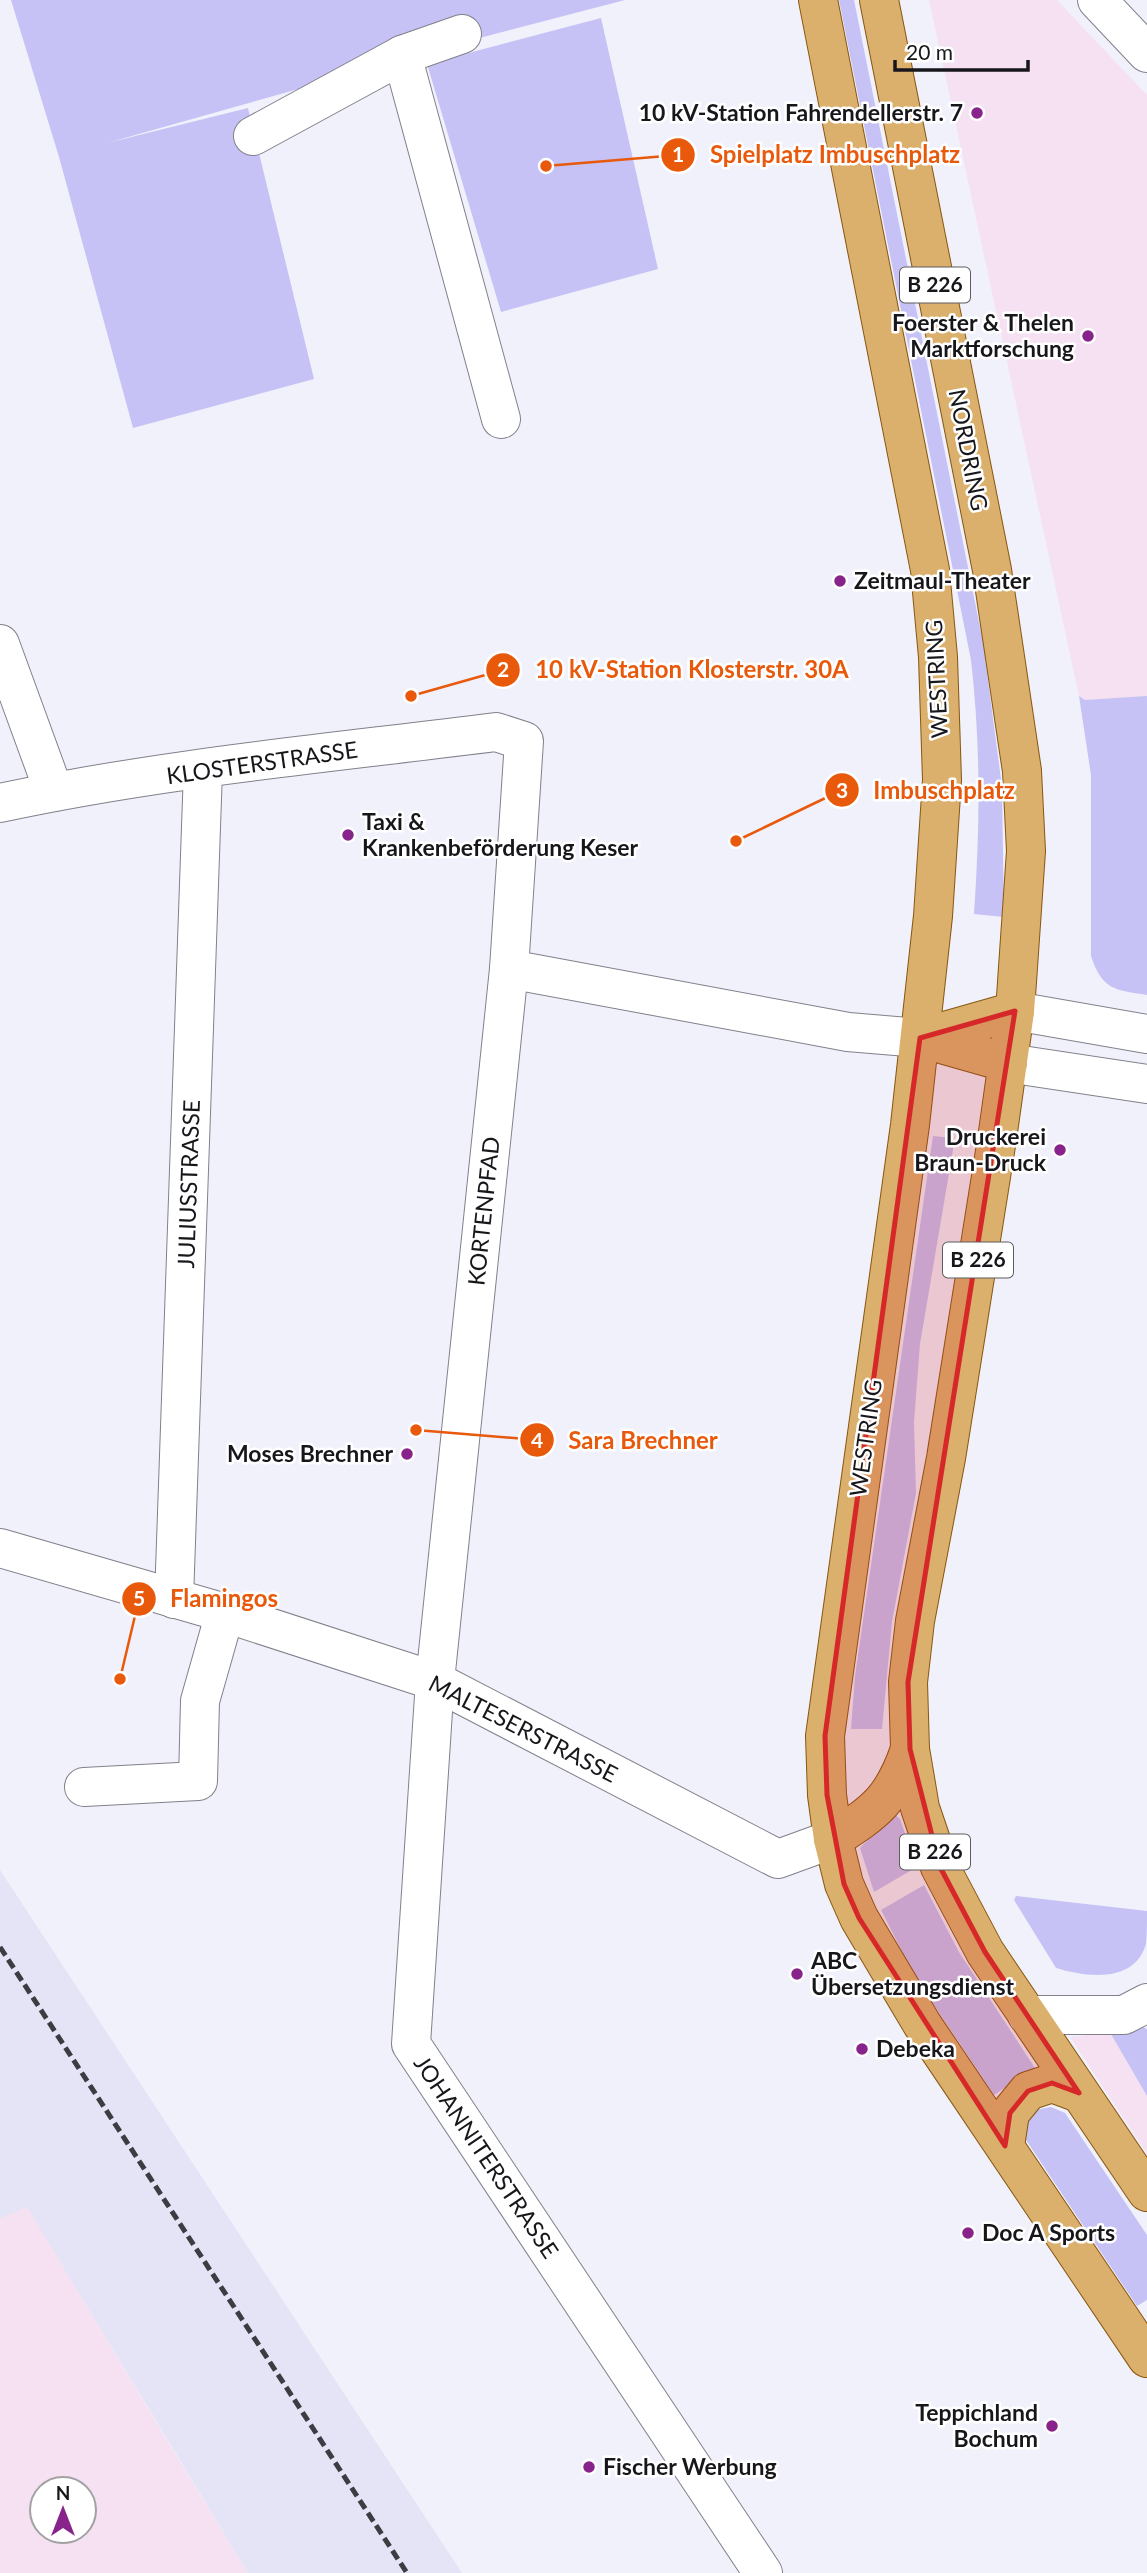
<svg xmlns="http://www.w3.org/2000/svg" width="1147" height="2573" font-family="Lato,sans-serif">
<rect width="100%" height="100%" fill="#f1f1fc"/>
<g fill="#f5e1f1" fill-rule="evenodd">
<path d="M929,0H1057L1147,95V698L1085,700L1079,696Z"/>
<path d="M1147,2029V2154L1070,2037Z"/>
<path d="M27,2206L171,2447L248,2573H0V2219ZM42,2489H84V2531H42Z"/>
</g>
<path fill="#e5e4f6" d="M0,1870L462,2573H248L27,2207L0,2219Z"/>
<g fill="#c6c2f5">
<path d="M11,0H625L472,40L107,143L248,108L314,379L133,428L59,157Z"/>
<path d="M839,0H854L983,642L1002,787L1004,917L974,914C980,826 981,748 971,660Z"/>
<path d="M601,18L658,269L501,312L427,64Z"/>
<path d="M1079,696L1085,700L1147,696V995C1115,990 1102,990 1091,956V775Z"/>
<path d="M933,1136L953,1138V1150L920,1344L914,1422L916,1493L892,1622L882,1729H851L855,1676Z"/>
<path d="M893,1813L900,1819L917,1867L874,1892L860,1848Z"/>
<path d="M924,1885L959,1952L1035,2068L994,2095L914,1975L881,1910Z"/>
<path d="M1016,1896L1147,1911C1147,1921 1147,1934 1146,1944C1134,1984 1086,1977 1056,1968L1014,1900Z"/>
<path d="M1139,2025L1147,2029V2096L1111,2034Z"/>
<path d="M1051,2107L1065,2113L1147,2235V2300L1137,2306L1026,2140V2122L1035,2110Z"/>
</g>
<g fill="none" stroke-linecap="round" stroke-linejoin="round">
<g stroke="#81808b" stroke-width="40">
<g id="minor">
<path d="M1097,0L1147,53"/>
<path d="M462,34L402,55L501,419"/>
<path d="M253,136L402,55"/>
<path d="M0,644L54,792"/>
<path d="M0,803C163,768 331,753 496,732L524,741L509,969L435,1681L411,2044L763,2573"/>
<path d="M509,969L848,1032L920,1038"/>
<path d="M1015,1011L1147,1034"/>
<path d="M1008,1063L1147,1084"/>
<path d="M0,1548L225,1613L435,1681L778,1859L833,1839"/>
<path d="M174,1599L203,770"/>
<path d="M84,1787L198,1781L200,1701L225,1613"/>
<path d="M1027,2015H1124L1147,2003"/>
</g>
</g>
<g stroke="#875710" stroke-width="40">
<g id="major">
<path d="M818,0L930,570L938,657L942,780L933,916L910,1125L825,1736L827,1795L833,1839L844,1884L859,1918L922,2024L1147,2358"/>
<path d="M879,0L992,570L1022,771L1026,851L1015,1011L997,1139L946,1458L915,1621L908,1682L910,1749L920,1808L940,1867L985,1952L1147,2192"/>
<path d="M920,1038L1015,1011"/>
<path d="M920,1038L1008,1063"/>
<path d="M833,1839C877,1811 893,1799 910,1749"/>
<path d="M1005,2146L1010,2113L1028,2091L1052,2083L1079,2093"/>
</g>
</g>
<use href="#minor" stroke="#fff" stroke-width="38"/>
<use href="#major" stroke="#dbaf6c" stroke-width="38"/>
<path stroke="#3c3c42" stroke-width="5" stroke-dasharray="10 5" stroke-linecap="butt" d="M0,1947L407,2573"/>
</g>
<path fill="#d62828" fill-opacity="0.2" stroke="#d62828" stroke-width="5" stroke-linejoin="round" d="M1015,1011L908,1682L910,1749L940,1867L985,1952L1079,2093L1052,2083L1028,2091L1010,2113L1005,2146L859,1918L844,1884L827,1795L825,1736L920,1038Z"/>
<g fill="#88238b" stroke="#fff" stroke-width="2.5">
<circle cx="977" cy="113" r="7"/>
<circle cx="1088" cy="336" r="7"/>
<circle cx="840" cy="581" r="7"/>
<circle cx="348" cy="835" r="7"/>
<circle cx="1060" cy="1150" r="7"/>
<circle cx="407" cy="1454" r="7"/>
<circle cx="797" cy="1974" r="7"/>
<circle cx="862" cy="2049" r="7"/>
<circle cx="968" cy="2233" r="7"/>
<circle cx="1052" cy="2426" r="7"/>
<circle cx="589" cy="2467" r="7"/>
</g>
<g text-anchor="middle" stroke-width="5" stroke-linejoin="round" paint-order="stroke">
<g fill="#fff" stroke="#5d5d5f" stroke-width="2">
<rect x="900" y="267.5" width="70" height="35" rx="5"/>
<rect x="943" y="1242.5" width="70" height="35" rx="5"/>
<rect x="900" y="1834.5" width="70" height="35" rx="5"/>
</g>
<g font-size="21" font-weight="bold" fill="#17171b">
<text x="935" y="292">B 226</text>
<text x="978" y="1267">B 226</text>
<text x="935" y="1859">B 226</text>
</g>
<g font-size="23" font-weight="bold" fill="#17171b" stroke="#fff" text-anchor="start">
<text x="963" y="121" text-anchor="end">10 kV-Station Fahrendellerstr. 7</text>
<text x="1074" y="331" text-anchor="end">Foerster &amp; Thelen<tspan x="1074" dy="26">Marktforschung</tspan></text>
<text x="854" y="589">Zeitmaul-Theater</text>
<text x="362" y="830">Taxi &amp;<tspan x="362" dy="26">Krankenbeförderung Keser</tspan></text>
<text x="1046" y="1145" text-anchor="end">Druckerei<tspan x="1046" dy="26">Braun-Druck</tspan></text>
<text x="393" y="1462" text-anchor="end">Moses Brechner</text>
<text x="811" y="1969">ABC<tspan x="811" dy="26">Übersetzungsdienst</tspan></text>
<text x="876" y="2057">Debeka</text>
<text x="982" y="2241">Doc A Sports</text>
<text x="1038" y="2421" text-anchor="end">Teppichland<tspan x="1038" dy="26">Bochum</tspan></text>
<text x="603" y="2475">Fischer Werbung</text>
</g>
<g font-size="23" fill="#17171b" stroke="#fff">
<text transform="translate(968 450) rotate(79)" y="8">NORDRING</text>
<text transform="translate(937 679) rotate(-93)" y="8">WESTRING</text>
<text transform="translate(262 763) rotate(-8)" y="8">KLOSTERSTRASSE</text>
<text transform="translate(189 1184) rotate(-88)" y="8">JULIUSSTRASSE</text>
<text transform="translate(484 1211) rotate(-84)" y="8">KORTENPFAD</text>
<text transform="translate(866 1438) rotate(-82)" y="8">WESTRING</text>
<text transform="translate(523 1729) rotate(27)" y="8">MALTESERSTRASSE</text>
<text transform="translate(486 2157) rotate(56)" y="8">JOHANNITERSTRASSE</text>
</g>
</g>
<path fill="none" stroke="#e8590c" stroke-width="2.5" d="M546 166L678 155M411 696L503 670M736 841L842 790M416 1430L537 1440M120 1679L139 1599"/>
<g fill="#e8590c" stroke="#fff" stroke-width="2.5">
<circle cx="546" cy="166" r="7"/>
<circle cx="411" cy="696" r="7"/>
<circle cx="736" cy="841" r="7"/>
<circle cx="416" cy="1430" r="7"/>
<circle cx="120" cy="1679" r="7"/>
<circle cx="678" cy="155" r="18"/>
<circle cx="503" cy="670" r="18"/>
<circle cx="842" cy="790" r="18"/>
<circle cx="537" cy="1440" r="18"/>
<circle cx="139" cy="1599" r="18"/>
</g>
<g font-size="21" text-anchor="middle" font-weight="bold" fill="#fff">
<text x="678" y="162">1</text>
<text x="503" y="677">2</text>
<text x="842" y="798">3</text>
<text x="537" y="1448">4</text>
<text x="139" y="1606">5</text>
</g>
<g font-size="24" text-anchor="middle" font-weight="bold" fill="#e8590c" stroke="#fff" stroke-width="5" stroke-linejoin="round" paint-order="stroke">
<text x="835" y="163">Spielplatz Imbuschplatz</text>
<text x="692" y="678">10 kV-Station Klosterstr. 30A</text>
<text x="944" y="799">Imbuschplatz</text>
<text x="643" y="1449">Sara Brechner</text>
<text x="224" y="1607">Flamingos</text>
</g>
<g transform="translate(63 2510)"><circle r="33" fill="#ffffff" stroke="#a2a2a4" stroke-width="2"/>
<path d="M0-5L12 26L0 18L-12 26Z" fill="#88238b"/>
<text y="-10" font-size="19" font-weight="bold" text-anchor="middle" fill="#17171b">N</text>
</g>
<path d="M895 60v10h133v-10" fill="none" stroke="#17171b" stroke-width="3.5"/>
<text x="906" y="60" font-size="21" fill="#17171b" stroke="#ffffff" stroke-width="5" paint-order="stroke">20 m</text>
</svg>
